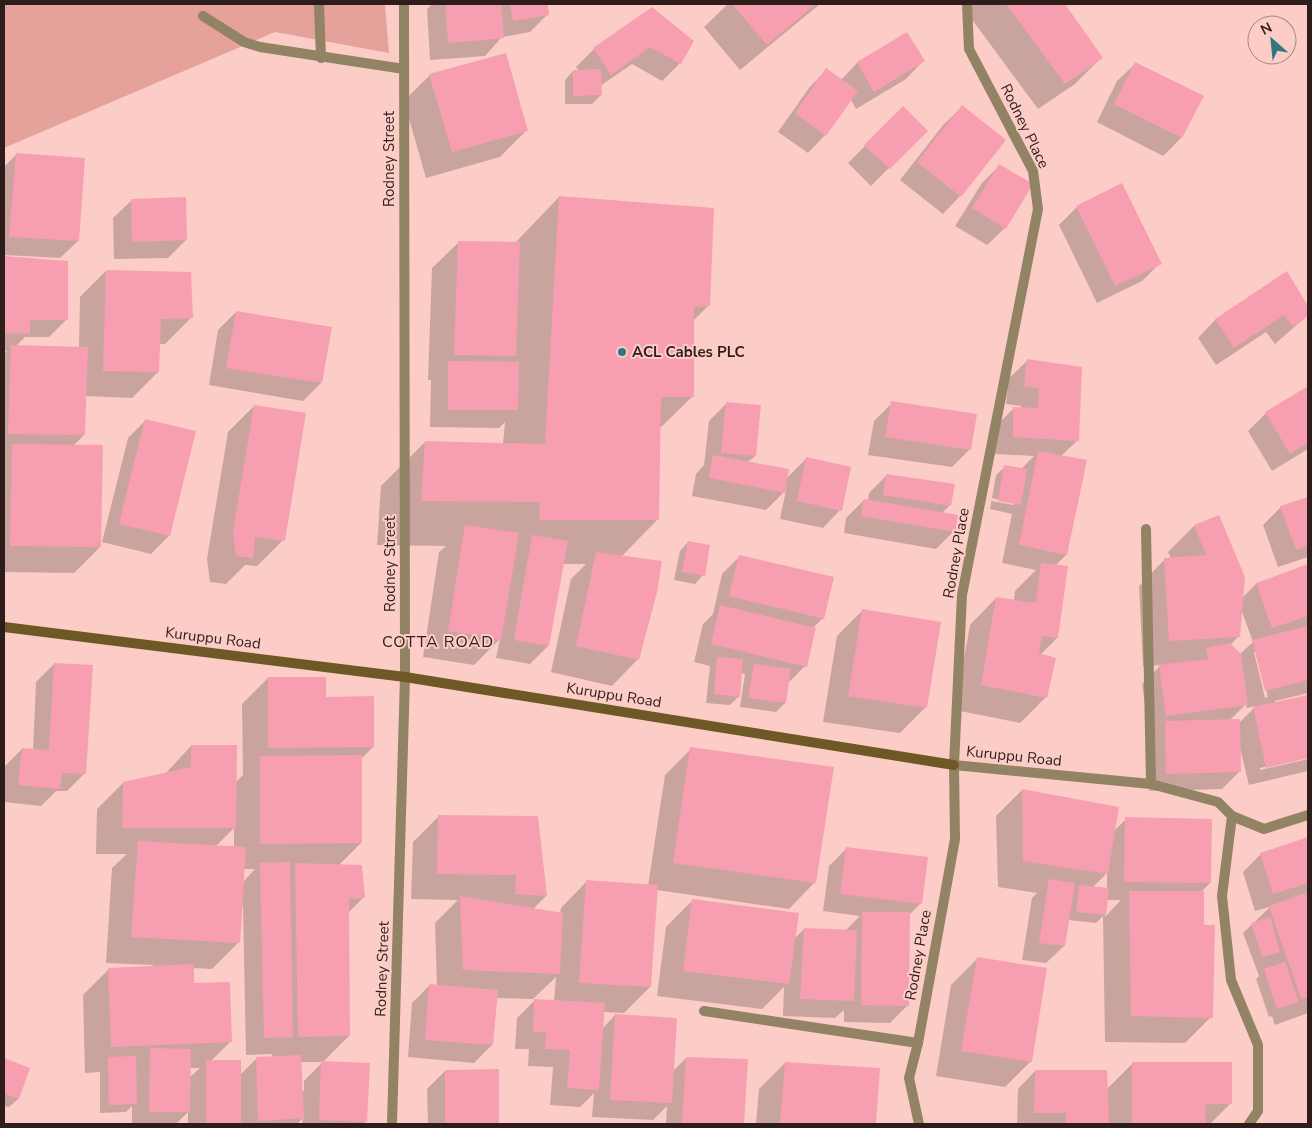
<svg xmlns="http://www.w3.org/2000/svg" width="1312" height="1128" font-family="'Nunito Sans',sans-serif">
<rect width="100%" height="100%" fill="#fccdc7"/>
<path fill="#e4a29b" d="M4,4H385L389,53L275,32L4,148Z"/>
<g fill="#0003" fill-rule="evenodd">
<path d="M432,4H547L548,14L530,32L502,37L485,56L430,60L427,9Z"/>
<path d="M728,4H820L740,70L704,27Z"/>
<path d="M971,4H1067L1064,6L1101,58L1075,84L1038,109L965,10Z"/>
<path d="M652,8L680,63L662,81L632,64L600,86L601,95L592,104H565V80L573,71H579L576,67L594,49Z"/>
<path d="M906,34L923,61L906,79L856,109L851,100L825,135L808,153L778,132L809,88L826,70L841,80L857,63Z"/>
<path d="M1135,64L1202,97L1181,138L1163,156L1097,122L1117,81Z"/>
<path d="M430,75L526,131L500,157L426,178L404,101Z"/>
<path d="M962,107L960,196L943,214L900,180L944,124Z"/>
<path d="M903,108L926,131L871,186L848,163Z"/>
<path d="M16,155L78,241L60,258L4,255V167Z"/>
<path d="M1000,165L1005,228L987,245L955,226L982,183Z"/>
<path d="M559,197L709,305L693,321V396L659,429L658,519L621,557L638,659L612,686L551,672L571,579L586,564H562L548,646L530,664L496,658L500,639L474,665L423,657L439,552L446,546L377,545L381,486L425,442L503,444L505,422L499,428L430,427L431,380H428L432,268L459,242L515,243Z"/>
<path d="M131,201L186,240L168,258L114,259L113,218Z"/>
<path d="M1077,207L1160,263L1142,281L1097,303L1059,225Z"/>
<path d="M4,258L67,262V319L49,337H25L16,346L79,348L80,297L106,271L191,318L165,344H159L158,372L132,398L85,396L84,435L73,446L100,547L74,573L4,572V354L7,351H4Z"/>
<path d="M1287,273L1308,308V315L1275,344L1266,332L1216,365L1198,338L1215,320Z"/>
<path d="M236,312L321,383L303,401L209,385L218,330Z"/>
<path d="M1027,361L1078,440L1061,456L1066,555L1055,566L1057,638L1040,655L1046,697L1020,723L955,710L970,625L996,598L1014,601L1015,591L1036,570L1002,563L1012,514L990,509L996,475L1005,467L1021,469L1034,456L995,454L996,426L1014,408H1021V406L1006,404L1009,378ZM992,498L1014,503V505L991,501Z"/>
<path d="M1308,387V449L1272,471L1248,431L1266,413Z"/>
<path d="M727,403L755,456L748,462L786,479L807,458L840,510L823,528L780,519L786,490L766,510L692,496L696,474L704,465L709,421Z"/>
<path d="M892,403L970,449L952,467L868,455L874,421Z"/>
<path d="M254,406L283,540L257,566L245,565L226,584L210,582L207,559L228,432Z"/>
<path d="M146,420L194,432L169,536L151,554L102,542L128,438Z"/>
<path d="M887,475L950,505L942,513L953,532L936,549L844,533L846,518L864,500L868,501L869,493Z"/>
<path d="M1308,498V557L1278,567L1263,525L1281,507Z"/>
<path d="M1218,516L1242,598L1256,584L1308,566V693L1275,701V704L1308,696V757L1260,768V770L1308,759V771L1249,785L1240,748V771L1222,789L1149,791V733L1142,684L1161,665L1143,666L1139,586L1165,559H1171L1168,552L1194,526ZM1241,609L1253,642L1239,655L1230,645L1239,636ZM1254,652H1256L1268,697L1265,698ZM1246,704L1247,708L1256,706L1239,723L1230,720Z"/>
<path d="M688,542L703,575L695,584L674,580L680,551Z"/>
<path d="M740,556L823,618L813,628L805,666L787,684L785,703L776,712L740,707L745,674L741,673L739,696L730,705L706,703L710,666L694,662L703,624L713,614L722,574Z"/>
<path d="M863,610L926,707L900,733L823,722L837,636Z"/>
<path d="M54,664L85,773L67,791H56L41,806L4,802V767L22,749L33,750L36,682Z"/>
<path d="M268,678L325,698L373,747L361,759V843L338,866L364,897L348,913L349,1036L323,1062H300L302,1091H304V1081L322,1063L366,1121L363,1124H302L303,1118L297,1124H188V1112L176,1124H132V1106L126,1112L100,1113V1072L85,1073L83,995L109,969L153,967V965L106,963L112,868L127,854H96L97,809L123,783L165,774L191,746L235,783L243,775L242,704ZM234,828V847L216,846ZM243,869H255L243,882ZM241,906H243L246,1055L272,1054V1058L256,1059L240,1075L211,1061L231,1041L193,985V968L212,969L238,943ZM189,1068H200L189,1078Z"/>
<path d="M691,749L815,882L789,909L657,890L650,987L624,1013L603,1012L602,1029L615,1015L672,1072L686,1058L747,1061L743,1124H666L667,1106L653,1120L592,1117L594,1093L580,1107L550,1105L553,1067L528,1066L529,1049H515L517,1018L535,1000L554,1002L556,977L533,999L496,998L492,1045L474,1063L408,1057L412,1003L430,985L437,986L435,923L458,900L411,899L413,842L439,816L546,896L533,909L560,913L561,908L587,881L648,886L665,775Z"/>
<path d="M1022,790L1114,831L1126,819L1210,883L1201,892L1211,1017L1185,1043L1105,1042L1103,916L1096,923L1068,920L1064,946L1046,963L1022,960L1032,898L1037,893L998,887L996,816ZM1107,873V889L1093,887ZM1106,900H1121L1105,917Z"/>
<path d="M1308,839V1013L1275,1025L1272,1016L1269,1017L1256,979L1259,976L1243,933L1270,907L1255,911L1243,872L1261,854Z"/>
<path d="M847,848L921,903L909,915L908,1005L890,1023L844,1022V1010L835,1018L783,1016L784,987L762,1009L657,996L666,927L692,901L794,939L804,929L845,931L860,916L823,911L829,866Z"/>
<path d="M977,959L1031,1061L1005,1087L936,1076L951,985Z"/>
<path d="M4,1059L29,1068L18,1099L9,1107L4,1106Z"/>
<path d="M785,1063L879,1069L875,1124H756L759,1089Z"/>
<path d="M1133,1063L1231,1103L1210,1124H1017L1018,1089L1035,1071L1106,1090Z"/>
<path d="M498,1070V1124H428L427,1089L445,1071Z"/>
</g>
<g fill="#f89eb1">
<path d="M445,4H501L504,38L448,43Z"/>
<path d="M510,4H548L549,15L513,21Z"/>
<path d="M732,4H816L767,45Z"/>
<path d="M1006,4H1065L1103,58L1065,84Z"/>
<path d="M652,7L694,41L681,64L650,47L611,75L593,48Z"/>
<path d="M907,32L925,61L874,92L857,62Z"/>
<path d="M506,53L528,131L452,152L429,74Z"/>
<path d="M1135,62L1204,96L1182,138L1114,104Z"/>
<path d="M826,68L858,91L826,136L795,113Z"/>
<path d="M601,69L602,95L573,96V70Z"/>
<path d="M962,105L1006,140L961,197L917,162Z"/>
<path d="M903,106L928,131L890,169L864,145Z"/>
<path d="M16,153L85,158L79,241L9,237Z"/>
<path d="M999,164L1033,184L1006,229L972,208Z"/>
<path d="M1122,183L1162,264L1115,286L1076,206Z"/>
<path d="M559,196L714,208L710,306L694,307V397H661L659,520H539L540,502L421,501L425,441L545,444Z"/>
<path d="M186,197L187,240L132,242L131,199Z"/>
<path d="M458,241L520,242L516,356L454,355Z"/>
<path d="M4,256L68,261V320H30V334L4,333Z"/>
<path d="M106,270L191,272L193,318L161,319L159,372L103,371Z"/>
<path d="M1287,271L1308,306V316L1293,327L1284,315L1234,348L1215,319Z"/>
<path d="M236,311L332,327L322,383L226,368Z"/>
<path d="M11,345L88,347L85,435L8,434Z"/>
<path d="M1027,359L1082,367L1079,441L1013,437V407L1038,408L1039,388L1024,386Z"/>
<path d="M448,361L519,362L518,410H448Z"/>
<path d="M1308,386V443L1290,454L1265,412Z"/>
<path d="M891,401L977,414L971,450L885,437Z"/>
<path d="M726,402L761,405L756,456L721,453Z"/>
<path d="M254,405L306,413L285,541L255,537L253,558L236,556L233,532Z"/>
<path d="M145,419L196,431L170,536L119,524Z"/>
<path d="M12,444L103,445L101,547L10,546Z"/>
<path d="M1038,451L1087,460L1067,555L1019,545Z"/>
<path d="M713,455L789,469L785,493L709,478Z"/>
<path d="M806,457L851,467L842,511L797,501Z"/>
<path d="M1004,465L1027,469L1021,505L998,501Z"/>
<path d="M886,474L955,484L951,506L883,495Z"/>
<path d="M1308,497V546L1296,550L1280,506Z"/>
<path d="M864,499L958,515L955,532L861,516Z"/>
<path d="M1219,515L1245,577L1240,637L1169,641L1164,558L1206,555L1194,525Z"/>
<path d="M465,525L519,533L501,640L448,631Z"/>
<path d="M532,535L568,541L549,646L514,640Z"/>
<path d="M688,541L710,545L705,576L682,572Z"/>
<path d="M596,552L662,561L657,592L639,660L576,646Z"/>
<path d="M739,555L834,577L824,619L729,596Z"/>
<path d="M1041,563L1068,566L1058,638L1042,636L1039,653L1056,658L1047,698L981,685L996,597L1036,603Z"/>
<path d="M1308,564V616L1272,628L1256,583Z"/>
<path d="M720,605L816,628L807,667L711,644Z"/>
<path d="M862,609L941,622L927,708L848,696Z"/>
<path d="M1308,626V680L1265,691L1252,640Z"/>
<path d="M1230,643L1241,654L1248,705L1166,716L1159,665L1208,659L1206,648Z"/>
<path d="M717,657L743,659L740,697L714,694Z"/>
<path d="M54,663L93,665L86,774L62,773L60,789L18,785L22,748L49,750Z"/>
<path d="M754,664L791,669L786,703L748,698Z"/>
<path d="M268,677H326V697L374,696V747L268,748Z"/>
<path d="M1308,695V758L1266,768L1253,707Z"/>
<path d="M1240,719L1241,772L1166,774L1165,721Z"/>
<path d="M191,745H237L236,828H122L123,782L191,767Z"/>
<path d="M690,747L834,767L816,883L673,863Z"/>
<path d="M362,755V843L260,844V756Z"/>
<path d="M1022,789L1119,807L1108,874L1023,861Z"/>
<path d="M438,815L538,816L547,896L515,894L516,875L437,874Z"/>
<path d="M1125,817L1212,819L1211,883L1124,882Z"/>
<path d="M1308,837V883L1273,894L1260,853Z"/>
<path d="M138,841L246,847L240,943L131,937Z"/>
<path d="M846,847L928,857L922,904L840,894Z"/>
<path d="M290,862L293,1037L264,1038L260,863Z"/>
<path d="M295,863L362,865L365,898L349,899L350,1036L298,1037Z"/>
<path d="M1049,879L1075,883L1065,946L1039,943Z"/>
<path d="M586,880L658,885L651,987L579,983Z"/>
<path d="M1079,885L1109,888L1106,915L1076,912Z"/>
<path d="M1129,891H1204V925H1215L1213,1018L1131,1016Z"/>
<path d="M1308,892V997L1301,999L1269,906Z"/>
<path d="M460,896L563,913L560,974L463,970Z"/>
<path d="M692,899L799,913L789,984L683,971Z"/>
<path d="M862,912H910L909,1006L861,1005Z"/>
<path d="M1270,917L1280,952L1262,957L1251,923Z"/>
<path d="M804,928L857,930L854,1001L800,999Z"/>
<path d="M977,957L1047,968L1032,1062L961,1051Z"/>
<path d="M1285,962L1299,1002L1277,1009L1264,969Z"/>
<path d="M194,964V983L230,982L232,1042L111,1047L108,968Z"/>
<path d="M429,984L498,990L493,1045L425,1040Z"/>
<path d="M534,999L605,1003L599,1090L567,1088L570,1050L545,1049L546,1032H533Z"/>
<path d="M615,1014L677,1018L672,1103L610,1100Z"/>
<path d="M150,1048L191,1049L190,1112H149Z"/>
<path d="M301,1055L304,1118L258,1121L256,1057Z"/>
<path d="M136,1056L137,1104L109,1105L108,1057Z"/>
<path d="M686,1057L748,1059L744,1124H682Z"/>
<path d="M4,1058L30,1068L19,1099L4,1094Z"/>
<rect x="206" y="1060" width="35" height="64"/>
<path d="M321,1061L370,1063L367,1122L319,1120Z"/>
<path d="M785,1062L880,1068L876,1124H780Z"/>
<path d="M1132,1062H1232V1104H1206L1205,1124H1132Z"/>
<path d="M499,1069V1124H445V1070Z"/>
<path d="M1035,1070H1107L1109,1124H1066V1113H1034Z"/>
</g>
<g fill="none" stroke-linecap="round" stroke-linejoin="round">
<g stroke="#918363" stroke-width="10">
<path d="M319,4L321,58"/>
<path d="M203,16L244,42L260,47L404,69"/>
</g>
<g stroke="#918363" stroke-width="10">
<path d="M1146,529L1151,784"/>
<path d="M954,765L1151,784L1218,802L1232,816L1222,896L1231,980L1258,1045V1111L1249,1124"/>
<path d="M1232,816L1264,829L1308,815"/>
<path d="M704,1011L918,1043"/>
<path d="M392,1124L405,677L404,4"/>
<path d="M919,1124L909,1078L918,1043L955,839L954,765L962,595L1038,209L1033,171L969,49L967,4"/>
</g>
<path stroke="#6e5926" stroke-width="10" d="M4,627L405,677L954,765"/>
</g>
<circle fill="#307881" stroke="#fccdc7" stroke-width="2" cx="622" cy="352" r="5"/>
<g text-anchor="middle" stroke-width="4" stroke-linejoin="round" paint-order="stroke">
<g font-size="15" fill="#2e1d1b" stroke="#fccdc7">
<text transform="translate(1025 126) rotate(64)" y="5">Rodney Place</text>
<text transform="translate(389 159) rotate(-90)" y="5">Rodney Street</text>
<text transform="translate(956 553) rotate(-80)" y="5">Rodney Place</text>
<text transform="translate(390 564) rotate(-90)" y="5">Rodney Street</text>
<text transform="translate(213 638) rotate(7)" y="5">Kuruppu Road</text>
<text transform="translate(614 695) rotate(9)" y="5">Kuruppu Road</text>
<text transform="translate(1014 756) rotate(6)" y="5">Kuruppu Road</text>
<text transform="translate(918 955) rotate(-80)" y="5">Rodney Place</text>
<text transform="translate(382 969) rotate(-88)" y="5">Rodney Street</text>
</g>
<g font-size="15" font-weight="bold" fill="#2e1d1b" stroke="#fccdc7" text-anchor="start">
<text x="632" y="357">ACL Cables PLC</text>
</g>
<g font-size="16" letter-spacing="1" fill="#2e1d1b" stroke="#fccdc7">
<text x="438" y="647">COTTA ROAD</text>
</g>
</g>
<rect width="1312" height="1128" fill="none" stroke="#2e1d1b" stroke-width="10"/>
<g transform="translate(1272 40) rotate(333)"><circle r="24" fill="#fccdc7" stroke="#aa8782"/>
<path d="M0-4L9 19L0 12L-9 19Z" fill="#307881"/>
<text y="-8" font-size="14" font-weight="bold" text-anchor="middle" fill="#2e1d1b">N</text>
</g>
</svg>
